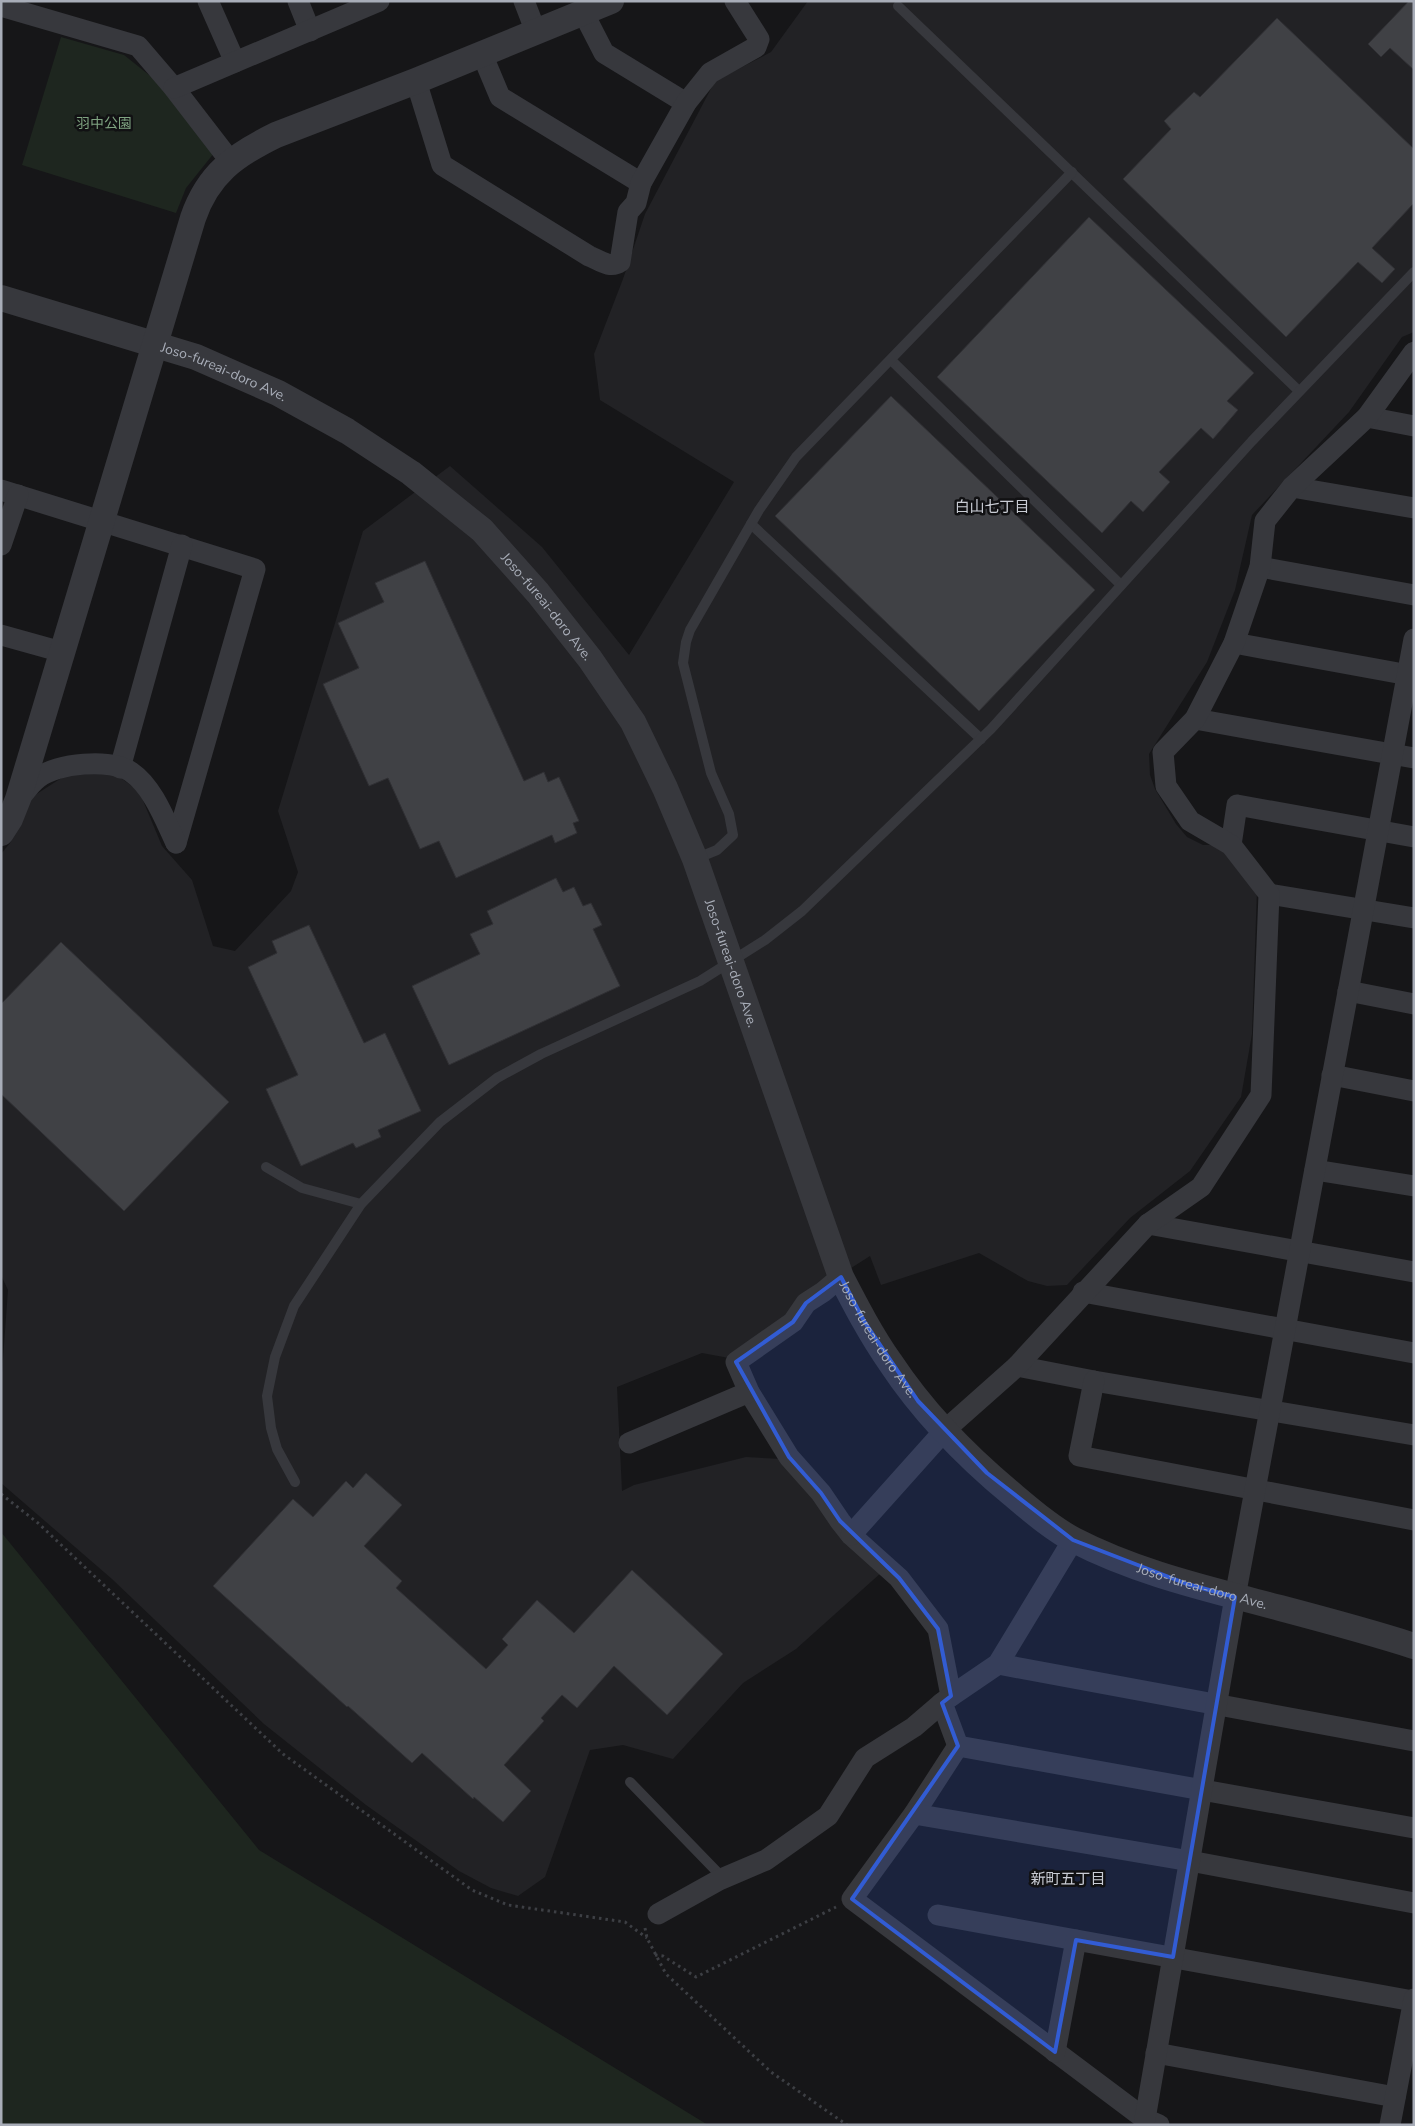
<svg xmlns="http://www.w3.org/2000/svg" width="1415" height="2126" font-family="'Nunito Sans','Noto Sans JP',sans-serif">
<rect width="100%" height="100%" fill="#161618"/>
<path fill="#222225" d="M808,1H1414V332L1402,337L1349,412L1252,515L1235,590L1207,662L1149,754L1150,775L1155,789L1176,824L1187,837L1203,845H1231L1257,889L1252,1034L1241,1097L1190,1171L1130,1218L1067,1285L1047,1286L1028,1281L979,1253L881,1285L870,1256L815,1291L785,1320L729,1358L702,1353L617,1387L622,1491L634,1485L746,1457L782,1459L882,1572L796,1649L743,1683L673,1759L623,1745L590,1750L545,1877L518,1896L491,1888L459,1871L366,1805L264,1724L112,1579L1,1483V1386L8,1290L1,1275V854L10,843L32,797L63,777L96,770L118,776L139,791L162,846L192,880L213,946L235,951L291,891L298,872L278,811L363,531L450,466L542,547L629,655L734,482L600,400L594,354L623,279L645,214L715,81L771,52Z"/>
<g fill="#1e261f">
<path d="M61,37L124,55L154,79L214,153L186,188L176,213L22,165Z"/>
<path d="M1,1532L259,1850L708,2125H1Z"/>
</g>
<g fill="#404145" stroke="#303034">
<path d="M1409,1H1414V70L1390,48L1381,57L1368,44Z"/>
<path d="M1277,18L1414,149V203L1372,248L1395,269L1382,283L1358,262L1286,337L1123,179L1171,129L1164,121L1194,92L1200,97Z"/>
<path d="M1089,217L1254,373L1227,401L1238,410L1213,439L1201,428L1159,472L1170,482L1143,512L1131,501L1102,533L937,377Z"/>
<path d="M891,396L1095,590L979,711L775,516Z"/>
<path d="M425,561L524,781L544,772L548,782L559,777L579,821L573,823L577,833L555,843L552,835L456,878L439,841L420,849L388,778L369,786L323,684L359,668L338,623L384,602L375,583Z"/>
<path d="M556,878L563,892L574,887L583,906L591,903L602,925L593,929L620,986L449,1065L412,986L480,954L470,934L493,924L487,911Z"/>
<path d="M309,925L364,1043L385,1033L421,1111L378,1130L381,1137L356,1148L353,1143L301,1166L266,1089L298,1075L248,967L277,953L272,941Z"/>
<path d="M61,942L229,1102L124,1211L1,1094V1004Z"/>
<path d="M366,1473L402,1505L364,1546L402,1581L396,1588L486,1669L508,1645L502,1639L537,1600L574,1633L632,1570L723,1654L667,1715L614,1666L577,1708L562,1695L541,1718L544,1721L504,1765L531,1791L503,1822L474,1797L473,1799L422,1753L412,1763L348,1706L347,1707L213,1586L293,1499L313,1517L346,1481L353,1488Z"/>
</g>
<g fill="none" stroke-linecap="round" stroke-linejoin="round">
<g stroke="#3d3f44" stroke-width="3" stroke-dasharray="2.5 4" stroke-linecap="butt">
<path d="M1,1494L38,1523L283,1754L472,1890L508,1905L625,1922L647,1938"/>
<path d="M645,1928L647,1938L666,1974L771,2072L847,2125"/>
<path d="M655,1955L663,1956L696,1977L836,1907"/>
</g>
<g stroke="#37383d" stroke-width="10">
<path d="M898,6L1299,391"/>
<path d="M891,360L1121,585"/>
<path d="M751,524L981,739"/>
<path d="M695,859L717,850L733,835L729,814L711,773L683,663L686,642L690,630L759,510L796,457L1072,172"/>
<path d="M266,1167L302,1188L361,1204"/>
<path d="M295,1482L277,1449L271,1428L267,1396L275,1357L294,1306L361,1204L440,1122L497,1078L541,1054L700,981L765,940L802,911L991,729L1252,441L1414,272"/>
<path d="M630,1782L723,1878"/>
</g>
<g stroke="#37383d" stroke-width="21">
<path d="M208,1L235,62"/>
<path d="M298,1L310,31"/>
<path d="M524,1L536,32"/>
<path d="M1,6L138,46L174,88L231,162"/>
<path d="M584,14L604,53L686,103"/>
<path d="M482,54L500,97L641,183"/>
<path d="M416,81L442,165L589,256C599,260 610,269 620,262L628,212L636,203L641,183L686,103L710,73L756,47L759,39L735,1"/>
<path d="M174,88L379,1"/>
<path d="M1367,417L1414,426"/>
<path d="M1292,487L1414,508"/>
<path d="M1,490L255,569L176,843"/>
<path d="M1,545L18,495"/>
<path d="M1260,567L1414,595"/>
<path d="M1,635L62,652"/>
<path d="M1234,643L1414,676"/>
<path d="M1195,719L1414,758"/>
<path d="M120,768L182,545"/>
<path d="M20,798C25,792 31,783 38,778C56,763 111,758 131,772C153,787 165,820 176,843"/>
<path d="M1231,845L1237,805L1414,837"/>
<path d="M1269,894L1414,918"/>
<path d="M1348,991L1414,1004"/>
<path d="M1332,1075L1414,1091"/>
<path d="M1315,1170L1414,1186"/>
<path d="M1148,1224L1414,1272"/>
<path d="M841,1277L823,1292L806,1303L793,1322L736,1362L749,1392L789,1457L821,1493L840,1521L851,1535L899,1578L938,1629L951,1696L942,1703L958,1746"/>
<path d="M1083,1292L1414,1353"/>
<path d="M1017,1366L1094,1381L1414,1435"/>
<path d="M1094,1381L1079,1456L1414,1520"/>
<path d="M629,1443L749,1392"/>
<path d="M851,1535L945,1430L1017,1366L1148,1224L1201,1187L1261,1095L1269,894L1231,845L1190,821L1166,786L1163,752L1195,719L1234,643L1260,567L1265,521L1292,487L1367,417L1414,352"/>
<path d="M998,1664L1414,1741"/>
<path d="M951,1696L998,1664L1073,1540"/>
<path d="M958,1746L914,1814L852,1899L1145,2119L1159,2125"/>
<path d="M958,1746L1414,1828"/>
<path d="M914,1814L1190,1861L1414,1903"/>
<path d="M658,1914L719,1880L766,1860L828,1816L865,1758L914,1727L942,1703"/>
<path d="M938,1915L1413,2001"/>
<path d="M1055,2052L1076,1940"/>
<path d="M1156,2053L1395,2097"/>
<path d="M1145,2119L1235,1597L1414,639"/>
<path d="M1390,2125L1414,1999"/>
</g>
<g stroke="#37383d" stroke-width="26">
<path id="s1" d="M1,298L196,357L278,393L347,431L411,473L482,530L538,593L590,659L633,722L665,788L695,859L841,1277C856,1306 871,1335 890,1362C923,1412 967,1457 1013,1495C1032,1511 1053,1529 1074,1540C1128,1568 1188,1584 1246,1599C1302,1614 1358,1628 1414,1646"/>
<path d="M1,833L10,819L18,799L193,218C208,174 235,155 276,135L416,81L611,1"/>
</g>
</g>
<path fill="#325cd3" fill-opacity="0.2" stroke="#325cd3" stroke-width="4" stroke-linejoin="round" d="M841,1277L864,1321L918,1401L987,1473L1073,1540L1187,1584L1235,1597L1173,1957L1076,1940L1055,2052L852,1899L958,1746L942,1703L951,1696L938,1629L899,1578L840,1521L821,1493L789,1457L736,1362L793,1322L806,1303Z"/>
<g text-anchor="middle" stroke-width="5" stroke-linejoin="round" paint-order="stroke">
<g font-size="14" fill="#7fa381" stroke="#111113">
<text x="104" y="128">羽中公園</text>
</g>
<g font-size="14" fill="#a8adb8" stroke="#111113">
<text dy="5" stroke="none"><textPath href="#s1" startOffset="235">Joso-fureai-doro Ave.</textPath></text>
<text dy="5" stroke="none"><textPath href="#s1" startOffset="640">Joso-fureai-doro Ave.</textPath></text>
<text dy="5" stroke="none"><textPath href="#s1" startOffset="1045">Joso-fureai-doro Ave.</textPath></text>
<text dy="5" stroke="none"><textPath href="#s1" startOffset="1450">Joso-fureai-doro Ave.</textPath></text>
<text dy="5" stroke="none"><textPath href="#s1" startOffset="1870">Joso-fureai-doro Ave.</textPath></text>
</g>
<g font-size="15" fill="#c9ccd4" stroke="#111113">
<text x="992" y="512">白山七丁目</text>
<text x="1068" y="1884">新町五丁目</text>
</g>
</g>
<rect width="1415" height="2126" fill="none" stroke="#a8adb8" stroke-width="5"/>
</svg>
